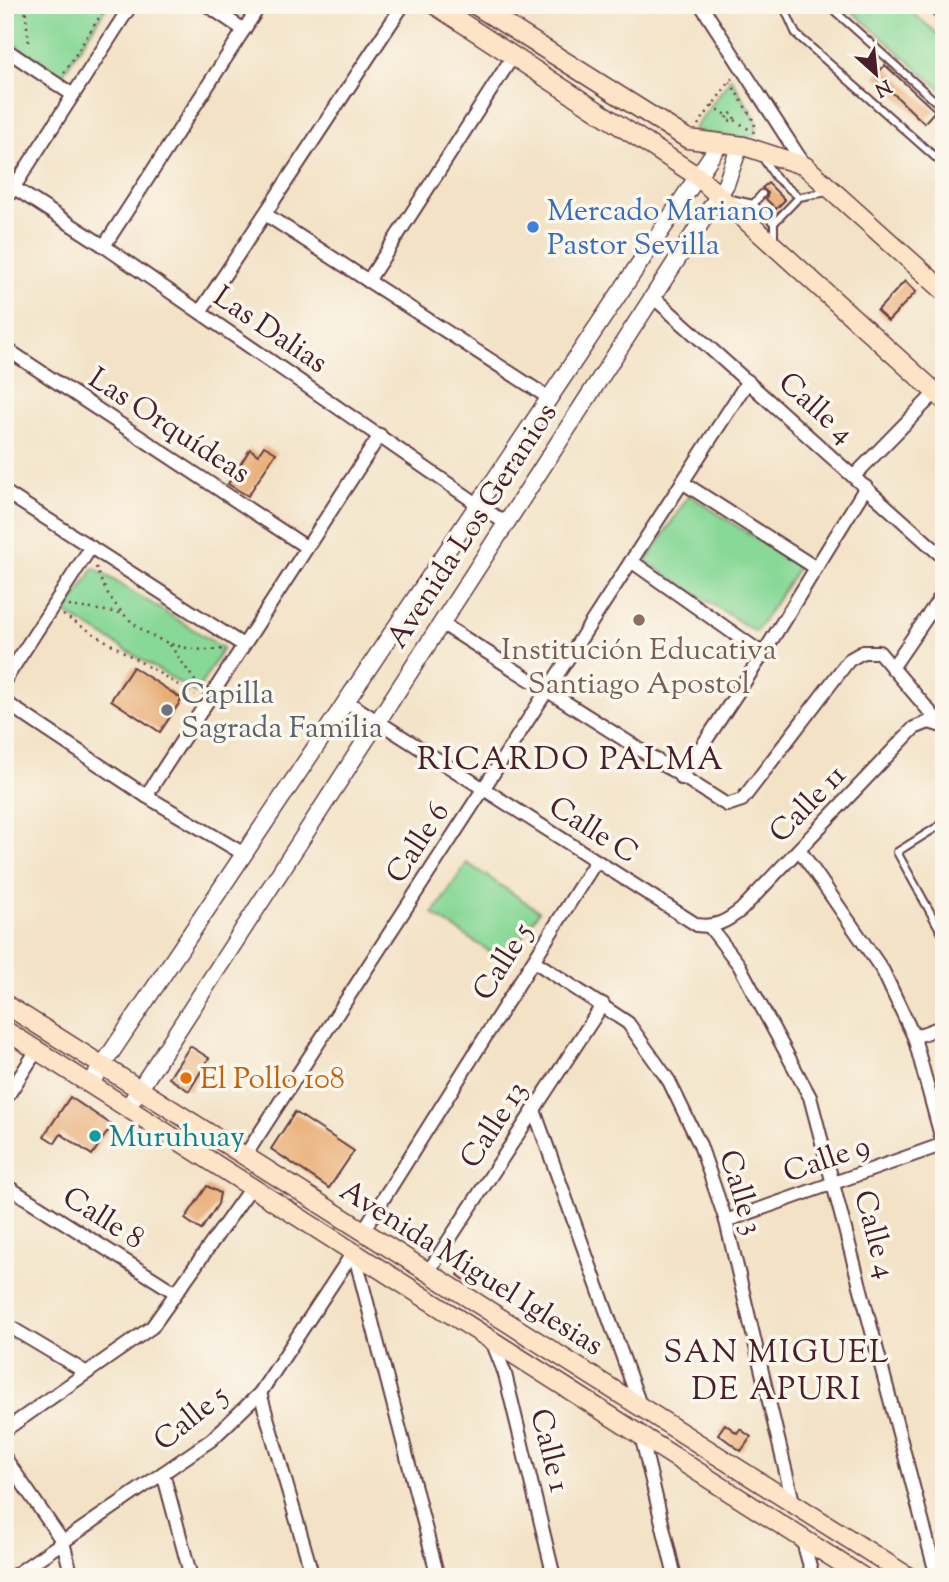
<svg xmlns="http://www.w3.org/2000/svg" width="949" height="1582" font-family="'Sorts Mill Goudy',serif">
<rect width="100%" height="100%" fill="#fbf7ec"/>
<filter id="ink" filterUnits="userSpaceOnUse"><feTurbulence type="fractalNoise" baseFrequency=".0143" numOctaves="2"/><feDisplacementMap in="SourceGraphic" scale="14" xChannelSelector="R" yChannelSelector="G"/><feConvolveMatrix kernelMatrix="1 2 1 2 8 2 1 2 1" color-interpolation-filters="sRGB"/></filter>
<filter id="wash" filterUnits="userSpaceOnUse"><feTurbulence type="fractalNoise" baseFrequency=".00686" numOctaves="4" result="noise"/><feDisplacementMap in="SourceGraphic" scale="28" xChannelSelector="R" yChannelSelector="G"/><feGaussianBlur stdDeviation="1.57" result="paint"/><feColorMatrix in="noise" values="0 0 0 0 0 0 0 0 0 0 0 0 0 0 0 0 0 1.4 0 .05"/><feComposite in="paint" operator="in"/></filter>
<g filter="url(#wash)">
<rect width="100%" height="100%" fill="#f3e2c6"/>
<g fill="#88d897" stroke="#697c61" stroke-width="2">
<path d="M5,5H108L62,75L5,38Z"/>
<path d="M845,5H903L944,39V92Z"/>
<path d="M731,78L757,122L756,134L745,138L692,132Z"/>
<path d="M689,495L799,566L756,632L646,562Z"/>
<path d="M94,568L223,648L196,693L66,613Z"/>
<path d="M467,863L539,911L506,962L433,914Z"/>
</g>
<g id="blocks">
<g fill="#e9ad76">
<path d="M885,65L935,111L924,123L875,76Z"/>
<path d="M768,183L785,200L776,209L766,199L768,193L762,188Z"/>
<path d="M905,281L916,292L888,321L877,311Z"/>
<path d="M264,446L276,453L248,496L228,484L250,449L258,455Z"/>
<path d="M133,667L182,699L160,732L111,700Z"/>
<path d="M190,1046L209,1058L189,1091L169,1078Z"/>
<path d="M70,1097L112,1125L92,1155L61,1134L55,1143L44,1136Z"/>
<path d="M295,1112L354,1151L329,1188L271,1149Z"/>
<path d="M207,1186L220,1193L218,1204L201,1230L185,1219Z"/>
<path d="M467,1261L483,1271L473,1286L458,1275Z"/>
<path d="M725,1424L737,1433L740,1429L751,1437L741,1451L718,1434Z"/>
</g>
</g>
</g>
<g filter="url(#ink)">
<use href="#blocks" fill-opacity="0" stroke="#633c42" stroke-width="2"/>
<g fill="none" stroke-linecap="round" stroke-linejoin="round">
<g stroke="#633c42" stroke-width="10">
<g id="service">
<path d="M783,5L796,34L944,165"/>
<path d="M828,5L944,109"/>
<path d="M927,5L944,20"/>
<path d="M762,157L776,178L799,197L827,192"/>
<path d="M731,199L753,204L774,223V242"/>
<path d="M753,204L762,194"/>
<path d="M774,223L799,197"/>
<path d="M944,827L942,824L897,852L944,937"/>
</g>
</g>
<g stroke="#633c42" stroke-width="16">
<g id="minor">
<path d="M207,5L244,30"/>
<path d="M701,5L805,166"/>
<path d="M5,49L73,95"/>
<path d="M5,182L104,246L505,523"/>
<path d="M5,201L131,5"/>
<path d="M265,214L549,398"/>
<path d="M104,246L260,5"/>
<path d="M368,281L513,56"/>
<path d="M653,297L944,558"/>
<path d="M200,312L403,5"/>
<path d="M5,348L306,547"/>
<path d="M854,476L936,392"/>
<path d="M682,482L816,568"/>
<path d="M5,492L243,645"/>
<path d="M631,561L763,654"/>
<path d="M441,623L727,805L742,800L849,660L863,652H879L942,726"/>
<path d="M892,668L944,592"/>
<path d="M5,680L91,547"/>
<path d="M346,701L697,925C716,928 727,921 741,910L914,728L929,722L942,726"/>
<path d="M5,702L146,796L244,854"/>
<path d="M681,778L763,654L866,487"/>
<path d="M146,796L380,435"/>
<path d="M799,849L883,971L914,1037L944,1147"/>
<path d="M710,927L739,965L810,1097L937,1577"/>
<path d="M534,961L628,1023L669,1081L700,1145L726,1221L793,1502"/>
<path d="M914,1037L944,1026"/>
<path d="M5,1100L37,1050"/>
<path d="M534,1110L640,1405"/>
<path d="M245,1156L748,381"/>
<path d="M5,1185L176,1293"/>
<path d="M726,1221L944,1144"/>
<path d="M363,1231L596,861"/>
<path d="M354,1252L438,1577"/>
<path d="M428,1272L603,1004"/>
<path d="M5,1324L87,1373"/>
<path d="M492,1341L505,1374L554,1577"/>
<path d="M260,1393L313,1577"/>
<path d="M5,1430L152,1327L252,1186"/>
<path d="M641,1435L675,1577"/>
<path d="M5,1458L63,1542L72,1577"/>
<path d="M163,1473L191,1577"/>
<path d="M802,1538L813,1577"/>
<path d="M12,1577L211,1440L260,1393L354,1251"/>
</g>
</g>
<g stroke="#633c42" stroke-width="19">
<g id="tertiary">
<path d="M90,1084L720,143"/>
<path d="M128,1107L726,184L740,145"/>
</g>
</g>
<g stroke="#633c42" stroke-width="21">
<g id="secondary">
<path d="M435,5L697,176L944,400"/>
<path d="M475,5L688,139L744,146L805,166L944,291"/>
<path d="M5,1004L909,1577"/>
<path d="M5,1030L863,1577"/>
</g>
</g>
<g stroke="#633c42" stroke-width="2.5" stroke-dasharray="2 5" stroke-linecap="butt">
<path d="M25,5L29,47"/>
<path d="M64,73L107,5"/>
<path d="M730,82L755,123L753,134"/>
<path d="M712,106L727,115L733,113L735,120L727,121V115"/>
<path d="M735,120L750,130"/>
<path d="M698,125L733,77"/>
<path d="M96,567C113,622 166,656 223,649"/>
<path d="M69,606L121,613"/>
<path d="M63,615L195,695"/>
<path d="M170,645L200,688"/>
</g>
<use href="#service" stroke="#fff" stroke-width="6"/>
<use href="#minor" stroke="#fff" stroke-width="12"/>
<use href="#tertiary" stroke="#fff" stroke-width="16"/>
<use href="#secondary" stroke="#fee4c6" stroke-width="18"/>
</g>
</g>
<circle fill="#3f7fe0" stroke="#fbf7ec" stroke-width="2.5" cx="533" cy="227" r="7"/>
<circle fill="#8d6e63" stroke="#fbf7ec" stroke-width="2.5" cx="639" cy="620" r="7"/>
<circle fill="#6b7280" stroke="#fbf7ec" stroke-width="2.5" cx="167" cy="710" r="7"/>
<circle fill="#e8710a" stroke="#fbf7ec" stroke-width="2.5" cx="186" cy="1078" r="7"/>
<circle fill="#0f9aa8" stroke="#fbf7ec" stroke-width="2.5" cx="95" cy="1136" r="7"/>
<g text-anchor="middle" stroke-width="7" stroke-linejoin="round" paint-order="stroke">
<g font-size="30" fill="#366cbe" stroke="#fbf7ec" text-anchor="start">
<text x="547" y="220">Mercado Mariano<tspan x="547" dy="34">Pastor Sevilla</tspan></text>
</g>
<g font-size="30" fill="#4a1f2b" stroke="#fbf7ec">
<text transform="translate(271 329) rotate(34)" y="10">Las Dalias</text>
<text transform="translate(817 407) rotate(42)" y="10">Calle 4</text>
<text transform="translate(170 425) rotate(33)" y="10">Las Orquídeas</text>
<text transform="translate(471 525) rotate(-57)" y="10">Avenida Los Geranios</text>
<text transform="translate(807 803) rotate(-46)" y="10">Calle 11</text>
<text transform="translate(594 829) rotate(32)" y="10">Calle C</text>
<text transform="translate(417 842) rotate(-57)" y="10">Calle 6</text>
<text transform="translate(502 961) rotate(-58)" y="10">Calle 5</text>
<text transform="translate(493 1124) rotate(-57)" y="10">Calle 13</text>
<text transform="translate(826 1158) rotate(-19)" y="10">Calle 9</text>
<text transform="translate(742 1192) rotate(73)" y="10">Calle 3</text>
<text transform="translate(104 1217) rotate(32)" y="10">Calle 8</text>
<text transform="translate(876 1234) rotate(75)" y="10">Calle 4</text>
<text transform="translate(472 1267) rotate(32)" y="10">Avenida Miguel Iglesias</text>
<text transform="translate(190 1417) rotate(-39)" y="10">Calle 5</text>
<text transform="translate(551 1450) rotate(76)" y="10">Calle 1</text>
</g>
<g font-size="30" fill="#785e54" stroke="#fbf7ec">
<text x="639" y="659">Institución Educativa<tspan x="639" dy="34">Santiago Apostol</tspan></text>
</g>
<g font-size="30" fill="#5b616d" stroke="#fbf7ec" text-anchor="start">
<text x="181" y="703">Capilla<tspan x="181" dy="34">Sagrada Familia</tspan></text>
</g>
<g font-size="30" fill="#c56008" stroke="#fbf7ec" text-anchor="start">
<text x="200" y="1088">El Pollo 108</text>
</g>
<g font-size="30" fill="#0d838f" stroke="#fbf7ec" text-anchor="start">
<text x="109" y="1146">Muruhuay</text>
</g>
<g font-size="32" letter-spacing="2" fill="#4a1f2b" stroke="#fbf7ec">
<text x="571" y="769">RICARDO PALMA</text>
<text x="777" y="1362">SAN MIGUEL<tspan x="777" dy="37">DE APURI</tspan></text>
</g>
</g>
<rect width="949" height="1582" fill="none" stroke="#fbf7ec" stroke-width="28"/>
<g transform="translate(876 74) rotate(153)" stroke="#fbf7ec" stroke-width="5" paint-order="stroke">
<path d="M0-5L12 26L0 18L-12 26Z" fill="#4a1f2b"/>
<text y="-10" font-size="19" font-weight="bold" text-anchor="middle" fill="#4a1f2b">N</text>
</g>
</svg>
